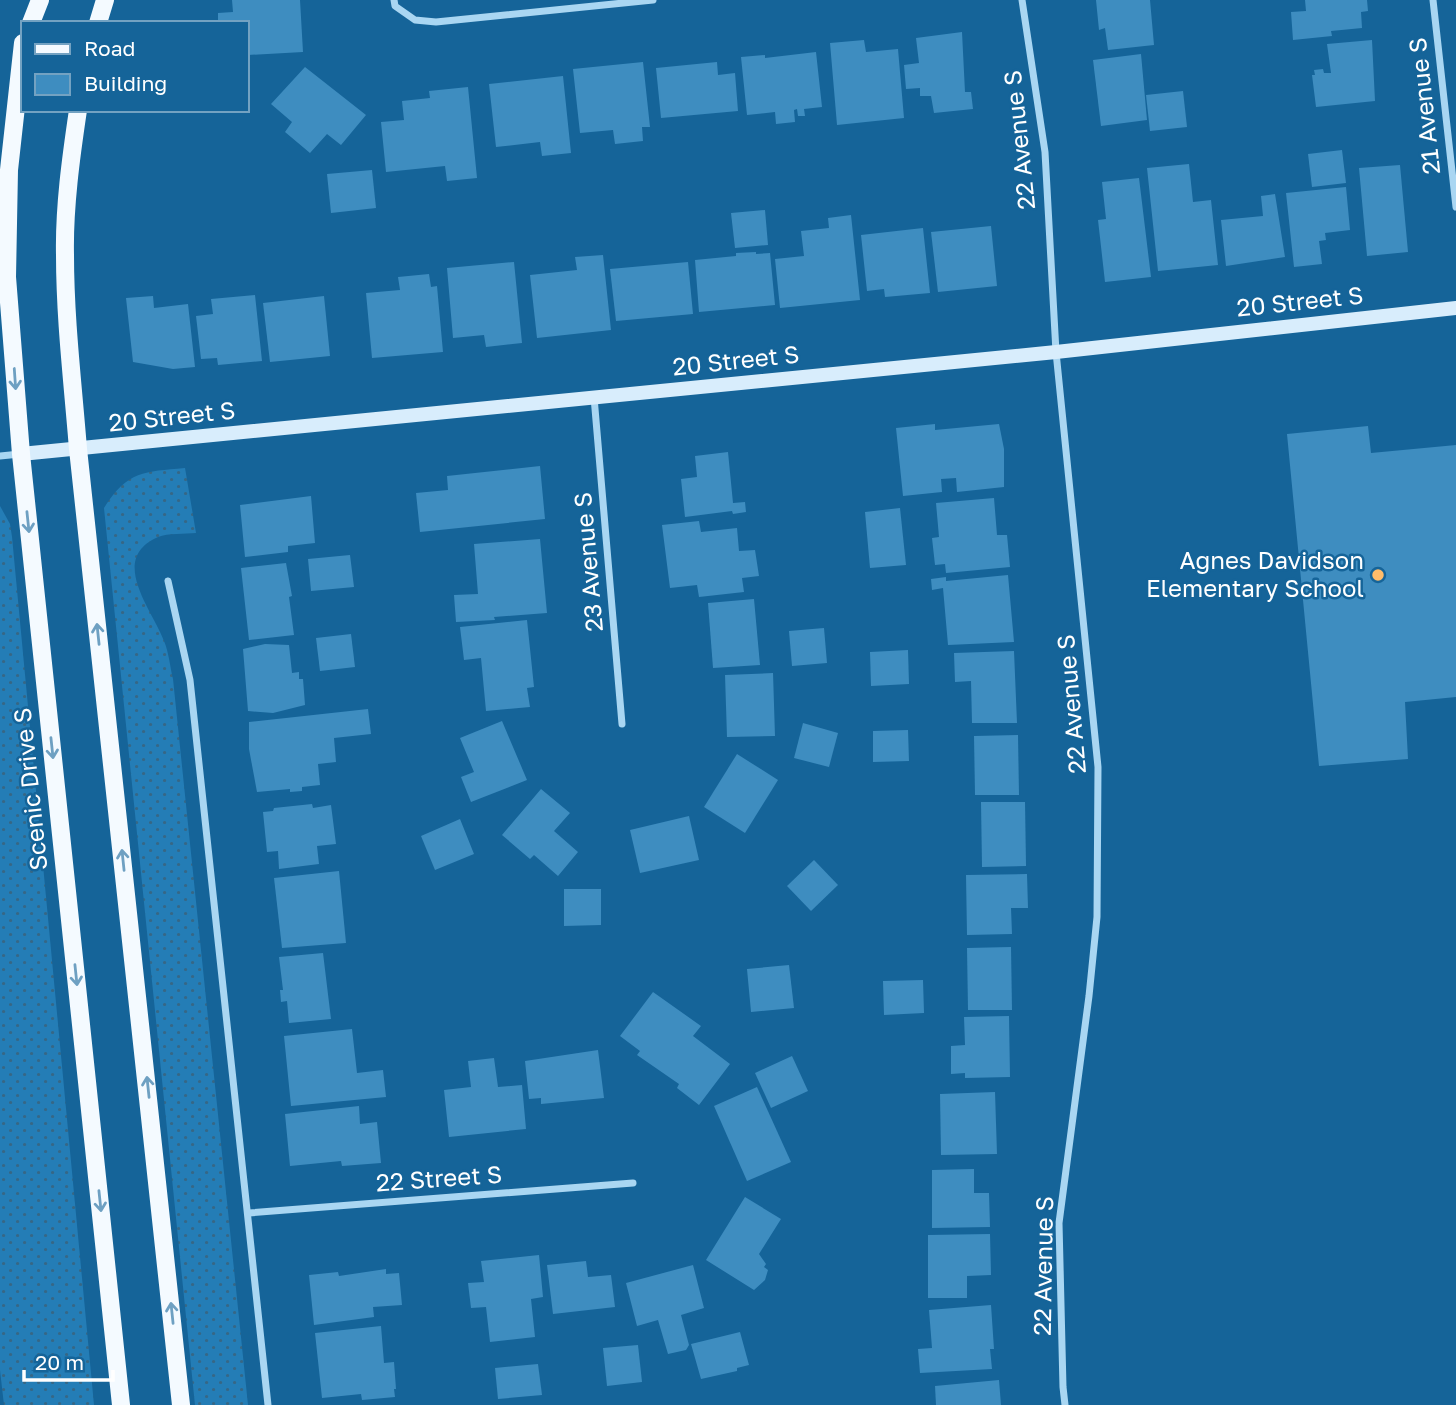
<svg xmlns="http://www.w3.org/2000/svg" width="1456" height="1405" font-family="'Golos Text',sans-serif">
<defs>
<pattern id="grass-dots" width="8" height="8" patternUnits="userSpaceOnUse" patternTransform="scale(1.75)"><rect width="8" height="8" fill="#247db6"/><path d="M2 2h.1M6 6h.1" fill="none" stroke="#366786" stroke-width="1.8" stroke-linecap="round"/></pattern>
</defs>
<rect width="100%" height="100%" fill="#156499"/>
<g fill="url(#grass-dots)">
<path d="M185,468L196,533C184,534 168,533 158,537C108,559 152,609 164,641C169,653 170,667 173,679L248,1405H195L104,508C128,470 144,472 185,468Z"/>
<path d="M0,506L10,524L12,537L94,1405H4L0,1370Z"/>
</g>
<g fill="#3e8dc0">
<path d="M232,0H300L303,52L247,55V23H218V13L233,12Z"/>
<path d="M1096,0H1150L1154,45L1108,50L1105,28L1099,30Z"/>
<path d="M1305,0H1367L1368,11L1361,12L1362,28L1331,31L1332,36L1293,40L1291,12L1306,11Z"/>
<path d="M962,32L965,92H971L973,109L934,113L931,96H920V88L906,89L904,65L919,63L916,38Z"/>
<path d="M864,40L866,52L898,49L904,118L837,125L830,43Z"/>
<path d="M1372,40L1375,101L1316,107L1312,75H1315L1314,70L1323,69L1324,73H1331L1327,44Z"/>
<path d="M816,52L822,107L804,109L805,116H798L797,109L794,110L795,122L776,124L775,112L747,115L741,57L765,55V58Z"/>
<path d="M1141,54L1147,120L1101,126L1093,60Z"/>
<path d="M643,62L650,127H642L643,141L615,144L613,130L580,133L573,69Z"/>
<path d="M717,62L718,75L735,73L738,111L661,118L656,68Z"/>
<path d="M305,67L366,115L341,145L327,134L310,153L285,132L292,122L271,104Z"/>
<path d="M563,76L571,153L542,156L540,142L496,147L489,84Z"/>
<path d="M468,87L477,178L447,181L445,166L386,172L381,122L404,120L402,101L430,98L429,91Z"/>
<path d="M1183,91L1187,127L1150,131L1146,95Z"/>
<path d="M1342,150L1346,183L1312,187L1308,154Z"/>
<path d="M1189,164L1193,202L1211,200L1218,265L1158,271L1147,168Z"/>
<path d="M1400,165L1408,252L1367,256L1359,168Z"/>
<path d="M372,170L376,208L331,213L327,174Z"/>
<path d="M1139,178L1151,277L1105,282L1098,220L1106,219L1102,182Z"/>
<path d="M1346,187L1350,230L1325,233L1326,240L1319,241L1322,264L1294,267L1286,193Z"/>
<path d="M1275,194L1285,257L1226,266L1221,220L1263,216L1261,196Z"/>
<path d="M765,210L768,245L735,248L731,213Z"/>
<path d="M851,215L860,300L780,308L775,259L804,256L801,231L829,228L828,218Z"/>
<path d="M991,226L997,286L938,292L931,232Z"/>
<path d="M923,228L930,293L885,297L884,289L867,291L861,235Z"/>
<path d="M756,252V254L770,253L775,305L699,312L695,260L736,256V253Z"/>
<path d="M603,255L611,330L537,338L530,275L577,270L575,257Z"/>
<path d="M514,262L522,343L486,347L484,335L453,338L447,268Z"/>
<path d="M688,262L693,314L616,321L610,269Z"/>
<path d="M429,274L431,287L437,286L443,352L372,358L366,293L400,290L398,277Z"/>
<path d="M255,295L262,361L218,365L217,358L201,359L196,316L213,314L211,299Z"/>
<path d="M153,296L154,308L188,304L195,367L173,369L133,362L126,298Z"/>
<path d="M324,296L330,356L270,362L263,303Z"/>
<path d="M935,424V430L999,424L1004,449V487L957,492L956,478L941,479L942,492L903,496L896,428Z"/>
<path d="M1368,426L1371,453L1456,445V697L1405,702L1408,759L1319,766L1287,434Z"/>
<path d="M728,452L733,503L745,502L746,512L733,514L732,511L685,517L681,479L697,477L695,456Z"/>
<path d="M540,466L545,519L420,532L416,493L448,490L447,476Z"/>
<path d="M311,496L315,543L288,546V552L245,557L240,505Z"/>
<path d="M994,498L997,535H1007L1010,567L946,573L945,564L935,565L932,538L939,537L936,503Z"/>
<path d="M900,508L906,565L870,568L865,512Z"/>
<path d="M699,521L701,532L737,528L739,551L755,550L759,576L742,578L744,592L699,597L697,585L670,588L662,525Z"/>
<path d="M540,539L547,613L494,617L495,620L456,622L454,595L478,594L474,544Z"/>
<path d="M350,555L354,587L311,591L308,559Z"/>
<path d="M286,563L292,596L289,597L294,635L249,640L241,568Z"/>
<path d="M1008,575L1014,642L948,645L943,588L932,590L931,579L946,577V581Z"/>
<path d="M754,599L760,665L713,668L708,603Z"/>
<path d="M527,620L534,687L527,688L530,707L486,711L481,658L464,660L460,627Z"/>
<path d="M824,628L827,663L792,666L789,631Z"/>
<path d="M351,634L355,667L320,671L316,638Z"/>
<path d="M265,644L289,645L292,673L299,672V679H303L305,705L273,713L248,711L243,649Z"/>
<path d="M908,650L909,684L871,686L870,652Z"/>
<path d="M1014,651L1017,723H972L971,681L955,682L954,653Z"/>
<path d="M773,673L775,736L727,737L725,675Z"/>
<path d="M368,709L371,734L334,738L336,762L318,764L320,785L302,787V791L290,792V789L257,792L249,749V722Z"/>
<path d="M502,721L527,780L471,802L461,777L474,772L460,738Z"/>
<path d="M803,723L838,733L829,767L794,758Z"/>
<path d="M908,730L909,761L873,762V731Z"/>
<path d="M1018,735L1019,795H975L974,736Z"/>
<path d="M737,754L778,780L745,833L704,807Z"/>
<path d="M541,789L570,813L554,831L578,852L558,876L534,855L530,859L502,835Z"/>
<path d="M981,802H1025L1026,866L982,867Z"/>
<path d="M312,804L313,808L331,805L336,844L317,846L319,864L279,869L278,851L267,852L263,812L273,811L274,808Z"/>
<path d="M689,816L699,860L640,873L630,830Z"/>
<path d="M460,819L474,854L435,870L421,836Z"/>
<path d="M814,860L838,885L811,911L787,886Z"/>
<path d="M339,871L346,943L282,948L274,878Z"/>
<path d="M1027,874L1028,908H1011L1012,934L967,935L966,875Z"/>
<path d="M564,889H601V925L564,926Z"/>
<path d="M1011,947L1012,1010H968L967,948Z"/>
<path d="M323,953L331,1019L289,1023L287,1001L281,1002L280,990H283L279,957Z"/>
<path d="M789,965L794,1008L751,1012L747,969Z"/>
<path d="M923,980L924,1013L884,1015L883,981Z"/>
<path d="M653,992L701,1026L693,1036L730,1064L699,1105L677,1088L679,1084L637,1055L640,1051L620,1036Z"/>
<path d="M1009,1016L1010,1077L965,1078V1073L951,1074V1046L965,1045L964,1017Z"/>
<path d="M352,1029L357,1073L383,1070L386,1097L291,1106L284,1036Z"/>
<path d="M598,1050L604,1098L541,1104V1098L529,1099L525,1061Z"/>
<path d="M792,1056L808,1091L771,1108L755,1073Z"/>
<path d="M494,1058L498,1087L522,1085L526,1129L449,1137L444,1090L471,1087L468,1061Z"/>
<path d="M757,1087L791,1162L747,1181L714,1106Z"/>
<path d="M995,1092L997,1154L941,1155L940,1094Z"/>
<path d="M359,1106L360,1124L377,1122L381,1163L342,1166L341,1161L290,1166L285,1114Z"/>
<path d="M974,1169V1193H989L990,1227L932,1228V1170Z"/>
<path d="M745,1197L781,1219L759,1254L766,1264L764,1267L768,1270L765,1280L754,1290L706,1260Z"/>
<path d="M990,1234L991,1275L967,1276V1298H928V1235Z"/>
<path d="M539,1255L543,1297L531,1299L535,1337L490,1342L486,1307L471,1308L468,1283L484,1282L481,1261Z"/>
<path d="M586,1261L588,1277L611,1275L615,1307L553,1314L547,1265Z"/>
<path d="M693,1265L704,1308L681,1315L689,1345L686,1350L668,1354L658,1320L637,1326L626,1283Z"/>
<path d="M386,1269V1274L399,1273L402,1305L373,1307L374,1317L314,1325L309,1275L338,1272L339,1276Z"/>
<path d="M991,1305L994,1349H990L992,1369L920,1373L918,1349L932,1348L929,1310Z"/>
<path d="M381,1326L384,1363L394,1362L396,1389H394L395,1397L362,1400L361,1394L322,1398L315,1333Z"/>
<path d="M740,1332L749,1365L737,1368V1371L701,1379L691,1344Z"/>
<path d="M638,1345L642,1382L607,1386L603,1348Z"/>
<path d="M538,1364L542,1395L498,1399L495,1368Z"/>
<path d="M999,1380L1001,1405H936L935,1386Z"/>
</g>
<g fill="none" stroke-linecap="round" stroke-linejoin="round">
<g stroke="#a9d6f2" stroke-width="7">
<path d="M394,0L395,6L415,20L436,22L653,0"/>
<path d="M1022,0L1045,152L1056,352L1098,767L1097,917L1089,996L1059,1223L1063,1387L1065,1405"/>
<path d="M1433,0L1456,207"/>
<path d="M594,397L622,724"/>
<path d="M0,456L20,454"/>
<path d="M168,581L190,680L268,1405"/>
<path d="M249,1213L633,1183"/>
</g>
<path stroke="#d8edfc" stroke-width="14" d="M21,454L1056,352L1456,308"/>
<g stroke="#f4faff" stroke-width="18">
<path d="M31,23L40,0"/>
<path d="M98,23L105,0"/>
<path d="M23,43L9,170L7,277L21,454L121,1405"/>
<path d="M78,110C71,157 64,208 65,255C65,320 73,385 78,449L181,1405"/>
</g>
</g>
<defs><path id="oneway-shaft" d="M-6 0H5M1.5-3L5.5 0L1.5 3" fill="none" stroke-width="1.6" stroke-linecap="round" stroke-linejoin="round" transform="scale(1.75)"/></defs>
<g stroke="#6ea0c2">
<use href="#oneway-shaft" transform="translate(15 379) rotate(86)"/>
<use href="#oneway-shaft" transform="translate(28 522) rotate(84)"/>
<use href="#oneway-shaft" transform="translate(98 634) rotate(-96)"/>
<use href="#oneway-shaft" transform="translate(52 748) rotate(84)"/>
<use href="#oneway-shaft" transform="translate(123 860) rotate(-96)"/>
<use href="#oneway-shaft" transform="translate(76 975) rotate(84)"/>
<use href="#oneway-shaft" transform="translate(148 1087) rotate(-96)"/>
<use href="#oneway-shaft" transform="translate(100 1201) rotate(84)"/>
<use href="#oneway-shaft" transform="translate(172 1313) rotate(-96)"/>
</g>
<circle fill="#ffbc6a" stroke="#156499" stroke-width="2.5" cx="1378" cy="575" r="7"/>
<g text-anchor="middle" stroke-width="5" stroke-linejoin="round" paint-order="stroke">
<g font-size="24" fill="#fff" stroke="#156499">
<text transform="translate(1425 106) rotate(-96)" y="8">21 Avenue S</text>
<text transform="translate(1020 140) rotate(-96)" y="8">22 Avenue S</text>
<text transform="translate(1300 302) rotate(-6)" y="8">20 Street S</text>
<text transform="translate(736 361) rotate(-6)" y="8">20 Street S</text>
<text transform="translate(172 417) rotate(-6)" y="8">20 Street S</text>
<text transform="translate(589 562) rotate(-95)" y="8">23 Avenue S</text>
<text transform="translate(1072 704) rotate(-95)" y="8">22 Avenue S</text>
<text transform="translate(31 789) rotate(-96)" y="8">Scenic Drive S</text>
<text transform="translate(439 1179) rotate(-4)" y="8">22 Street S</text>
<text transform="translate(1044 1266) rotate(-89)" y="8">22 Avenue S</text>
</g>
<g font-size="24" fill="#fff" stroke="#156499" text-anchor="end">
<text x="1364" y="569">Agnes Davidson<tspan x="1364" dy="28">Elementary School</tspan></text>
</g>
</g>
<rect x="21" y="21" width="228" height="91" fill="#156499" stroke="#73a2c2" stroke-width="2"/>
<rect x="35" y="44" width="35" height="10" fill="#f4faff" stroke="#73a2c2" stroke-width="2"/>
<text x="84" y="56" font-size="21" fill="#ffffff">Road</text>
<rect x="35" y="74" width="35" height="21" fill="#3e8dc0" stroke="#73a2c2" stroke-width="2"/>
<text x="84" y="91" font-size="21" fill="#ffffff">Building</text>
<path d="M24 1370v10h89v-10" fill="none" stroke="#ffffff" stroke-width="3.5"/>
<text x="35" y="1370" font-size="21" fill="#ffffff" stroke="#156499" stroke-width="5" paint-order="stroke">20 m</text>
</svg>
